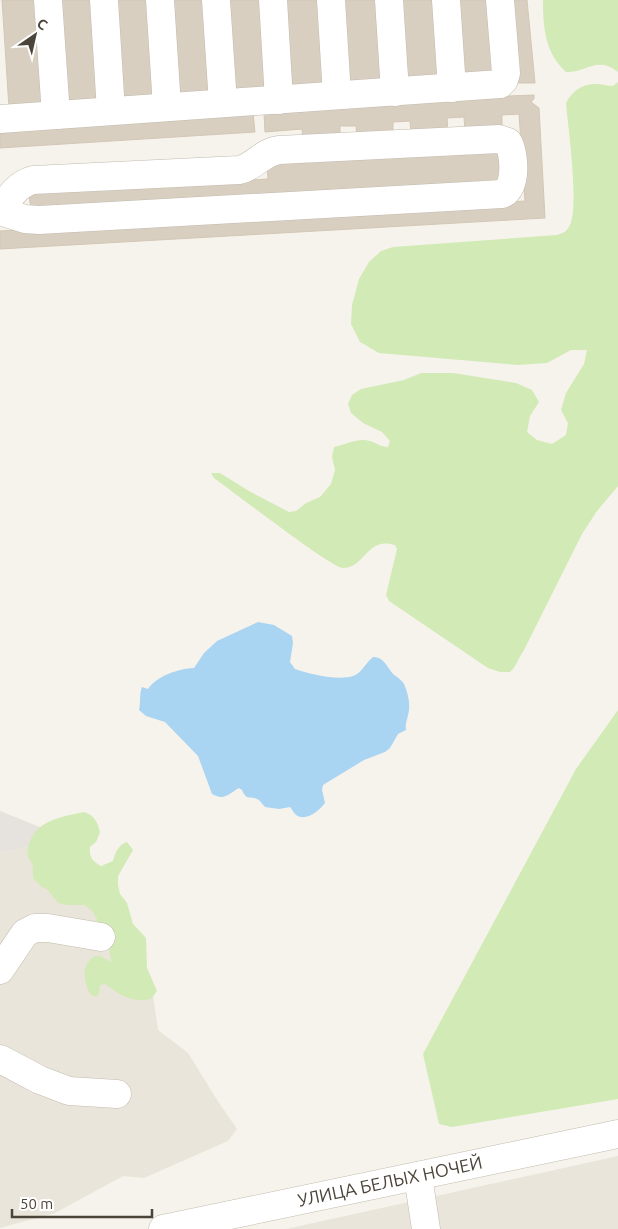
<svg xmlns="http://www.w3.org/2000/svg" width="618" height="1229" font-family="Ubuntu,sans-serif">
<rect width="100%" height="100%" fill="#f6f3ec"/>
<g fill="#eae5da">
<path d="M30,846L118,907L152,988L158,1030L188,1053L219,1103L237,1129L228,1141L144,1178L123,1176L55,1213L0,1228V853Z"/>
<path d="M618,1156V1229H286Z"/>
</g>
<path fill="#e6e2dd" d="M0,811L40,827L30,846L0,853Z"/>
<g fill="#d2eab5">
<path d="M543,0H618V72C597,55 586,73 566,72C545,53 543,27 543,0Z"/>
<path d="M618,82V486L597,511L582,534L524,650C519,657 516,667 510,672H500L488,668L389,601L386,595L397,549L395,545C367,536 365,568 343,568C333,569 231,490 214,478L211,473H220L249,491L289,512L296,511L306,503L320,497L331,484L335,470L332,457L334,447C344,445 359,437 370,441C377,443 380,447 388,447L390,441L382,432L363,423L351,413L348,404L352,395L361,389L404,380L421,373H453L516,383L532,390L539,402L530,416L527,432L537,440L552,444L566,435L568,423L561,410L566,393L584,364L587,350H571L547,363L518,365L379,353L360,342L351,324L352,305L359,279L369,262L381,251L393,247L557,235C563,233 566,232 569,227C580,208 568,128 566,103C571,92 583,83 596,84C602,84 607,86 613,86Z"/>
<path d="M618,710V1099L452,1127L439,1124L423,1054L576,769Z"/>
<path d="M84,812C95,816 97,821 100,832L96,842L90,847C89,857 92,861 101,866L113,861C115,853 118,845 127,842L133,850L118,876V885L120,894L127,903L133,924L146,938L147,968L157,991L151,999C131,1003 120,995 105,984L100,985L99,993L96,997L90,994C84,981 80,965 95,956H100L111,962L109,947L97,925V919L93,912L85,905H68L58,903L47,889L42,887L33,878V866L27,854C31,821 56,818 84,812Z"/>
</g>
<path fill="#a9d4f2" d="M258,622L274,625L292,636L293,643L290,662L295,669C309,674 339,681 353,676C362,673 366,662 373,657C382,657 385,663 390,670C393,676 401,678 404,684C408,693 411,705 408,715C407,721 405,723 406,730L398,734L390,748L385,752L364,760L323,785L322,790L325,803C319,811 305,823 295,814C293,812 292,809 290,807L279,809L265,807C263,805 261,802 259,800C251,795 247,802 242,790L239,788C228,794 225,801 212,794L198,756L165,722L146,716L139,710C141,701 139,695 142,687L148,689C158,675 178,669 194,668L204,653L217,641Z"/>
<g fill="#d8cfc1" stroke="#d3c7b4">
<path d="M2,0H37L44,106L9,108Z"/>
<path d="M58,0H93L99,102L65,104Z"/>
<path d="M114,0H149L155,97L121,100Z"/>
<path d="M170,0H205L211,93L176,96Z"/>
<path d="M226,0H262L267,90L232,93Z"/>
<path d="M282,0H320L325,86L288,88Z"/>
<path d="M341,0H378L384,83L346,85Z"/>
<path d="M399,0H435L441,78L404,81Z"/>
<path d="M455,0H490L496,74L460,77Z"/>
<path d="M509,0H527L535,83H516Z"/>
<path d="M534,95V99L531,102L539,108L545,218L0,249V231L525,201L519,114L502,115V129L465,130L464,117L447,118L448,132L411,134L410,121L393,122V135L357,137L356,126H340V138L303,141L302,129L265,132L264,113L433,99Z"/>
<path d="M253,113L255,132L0,148V130Z"/>
<path d="M502,149L503,184L31,211L29,193L268,179L267,163Z"/>
</g>
<g fill="none" stroke-linecap="round" stroke-linejoin="round">
<g stroke="#c2bbae" stroke-width="29">
<g id="minor">
<path d="M48,0L56,115"/>
<path d="M104,0L111,111"/>
<path d="M160,0L167,107"/>
<path d="M216,0L223,103"/>
<path d="M273,0L279,100"/>
<path d="M331,0L337,95"/>
<path d="M389,0L395,92"/>
<path d="M446,0L452,88"/>
<path d="M0,119L500,84L504,80L506,73L500,0"/>
<path d="M0,211C9,198 17,184 33,180L239,170C255,167 262,152 279,150L499,139L508,142C515,154 517,189 502,194L39,220L25,219L0,211"/>
<path d="M0,970L25,933L35,928H48L101,937"/>
<path d="M0,1059L40,1080L69,1091L117,1094"/>
<path d="M418,1176L426,1229"/>
<path id="s1" d="M163,1229L618,1134"/>
</g>
</g>
<use href="#minor" stroke="#fff" stroke-width="28"/>
</g>
<g text-anchor="middle" stroke-width="4" stroke-linejoin="round" paint-order="stroke">
<g font-size="18" fill="#4b4439" stroke="#fff">
<text dy="6" stroke="none"><textPath href="#s1" startOffset="232">УЛИЦА БЕЛЫХ НОЧЕЙ</textPath></text>
</g>
</g>
<g transform="translate(35 35) rotate(34)" stroke="#ffffff" stroke-width="4" paint-order="stroke">
<path d="M0-4L9 19L0 12L-9 19Z" fill="#4b4439"/>
<text y="-8" font-size="14" font-weight="bold" text-anchor="middle" fill="#4b4439">С</text>
</g>
<path d="M12 1209v8h140v-8" fill="none" stroke="#4b4439" stroke-width="2.5"/>
<text x="20" y="1209" font-size="15" fill="#4b4439" stroke="#ffffff" stroke-width="4" paint-order="stroke">50 m</text>
</svg>
